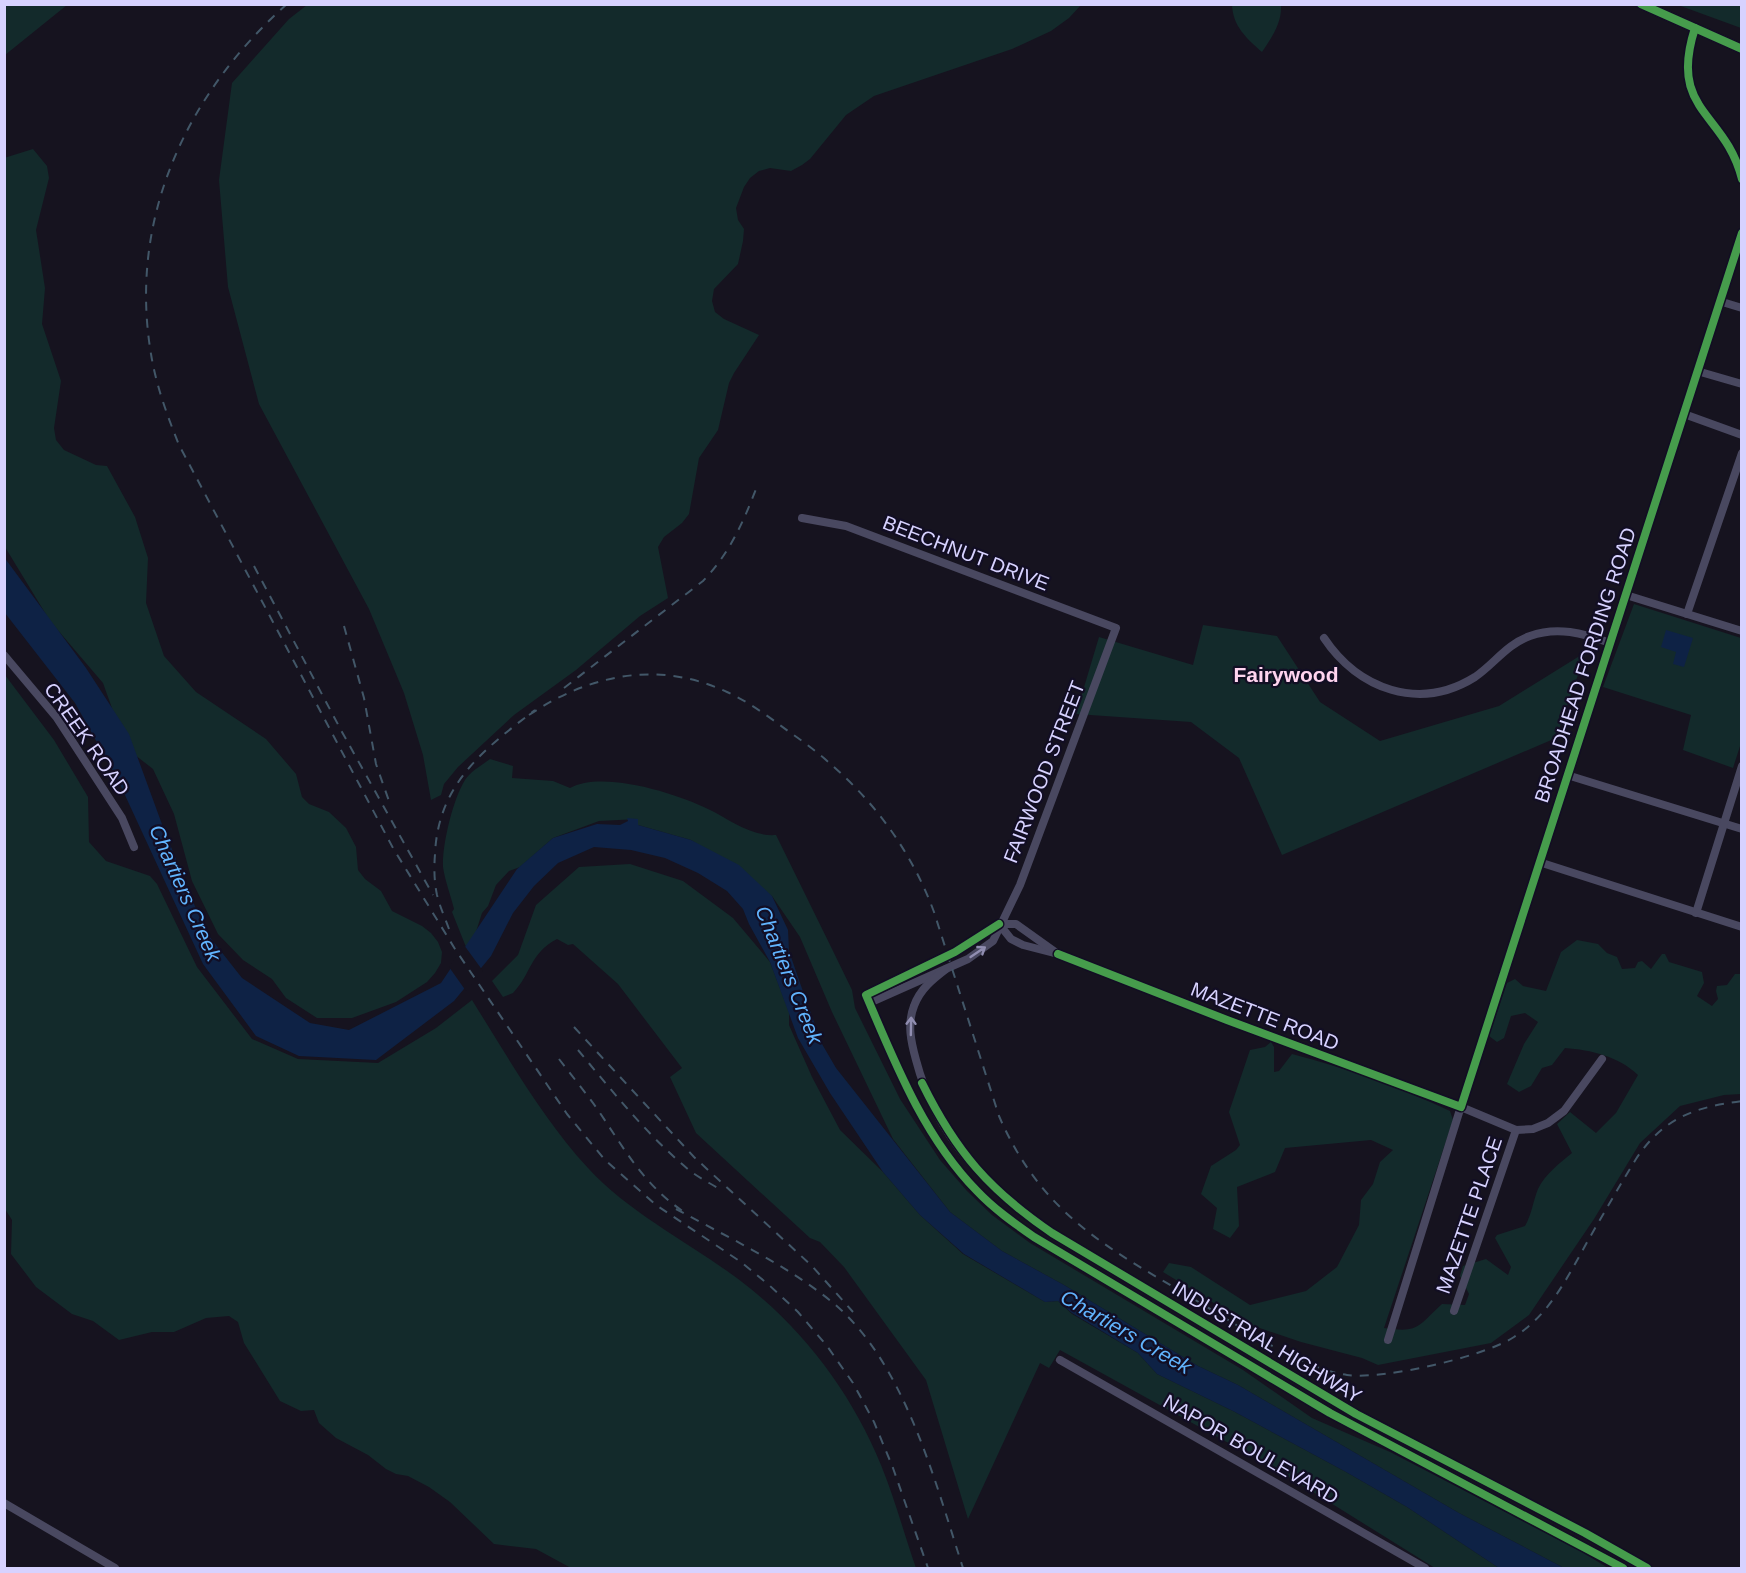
<svg xmlns="http://www.w3.org/2000/svg" width="1746" height="1573" font-family="Helvetica,sans-serif">
<rect width="100%" height="100%" fill="#16131f"/>
<g fill="#132a2b">
<path d="M5,4H67V5L5,55Z"/>
<path d="M307,5H1081L1069,18L1051,31L1012,49L874,96L846,115L810,159L802,165L791,171L770,168L759,171L750,178L744,187L736,208L738,220L744,229L743,241L738,264L714,289L712,301L715,312L724,319L759,335L734,373L729,383L718,430L699,458L689,514L682,523L664,537L658,547L668,598L640,616L576,670L514,715L458,767L444,784L441,795L431,800L423,755L404,693L369,609L259,404L228,287L219,180L232,83L289,19Z"/>
<path d="M1232,5H1281C1282,23 1272,37 1262,52C1246,38 1233,26 1232,5Z"/>
<path d="M1678,5H1741V28Z"/>
<path d="M33,149L47,166L49,178L36,230L45,288L42,324L61,381L54,428L56,440L64,450L96,465L107,466L135,517L148,558L146,603L164,656L196,692L266,739L296,774L302,797L309,804L329,812L346,828L356,847L358,870L365,879L381,891L392,911L422,926L431,933L438,942L442,952L441,963L435,973L427,982L396,1002L352,1018H317L286,998L272,979L243,960L218,934L192,881L174,814L153,769L135,755L122,736L103,683L50,621L5,547L4,158Z"/>
<path d="M1634,604L1741,638V743L1733,768L1683,750L1691,715L1603,687Z"/>
<path d="M1203,625L1277,636L1320,702L1380,741L1499,706L1586,652L1556,738L1282,855L1239,758L1191,722L1076,714L1099,637L1193,665Z"/>
<path d="M5,675L54,740L88,797L89,842L106,861L150,876L157,884L197,967L252,1039L298,1059L378,1063L436,1028L472,1000C507,1056 543,1119 588,1168C634,1218 698,1246 751,1289C808,1335 854,1398 881,1465C895,1499 904,1534 916,1568H571L536,1549L494,1544L450,1502L429,1487L408,1476L396,1474L386,1469L368,1455L336,1438L319,1423L314,1410L301,1411L280,1401L244,1343L238,1322L229,1316L206,1318L174,1332H152L119,1340L93,1321L72,1314L36,1287L11,1254L12,1220L5,1209Z"/>
<path d="M490,759L513,766L512,778L553,781L570,788C602,770 676,793 708,809C729,819 751,837 776,835L833,951L852,990L855,1008L900,1099L940,1160L967,1191L992,1215L1030,1243L1243,1370L1312,1418L1390,1452L1582,1552L1608,1568H1564L1459,1513L1238,1385L1198,1366L1064,1285L1002,1251L950,1212L893,1139L832,1012L800,937L772,896L691,840L638,825V819L599,821L553,838L520,867L509,871L496,885L488,906L482,913L475,935L466,947L452,912L454,909C451,896 445,881 443,867C442,845 453,799 465,780C471,771 482,765 490,759Z"/>
<path d="M630,864L683,881L733,918L770,962L789,1012V1025L812,1077L840,1130L883,1172L920,1215L963,1254L1045,1302L1058,1301L1072,1314L1138,1353L1157,1374L1235,1412L1346,1472L1407,1507L1499,1568H1435L1281,1472L1060,1350L1049,1368L1040,1363L968,1519L926,1380L844,1267L820,1242L810,1238L696,1133L670,1077L682,1068L618,984L573,944L568,945L557,939C529,954 532,973 513,993L503,997L492,981L518,955L536,905L579,867Z"/>
<path d="M1577,940L1598,944L1607,953L1617,957L1622,969L1635,968L1638,962L1642,961L1651,969L1662,954H1665L1669,962L1702,972L1704,983L1697,996L1712,1006L1718,999L1716,991L1717,986L1727,985L1735,974H1741V1094L1724,1095L1680,1106L1640,1143L1594,1219L1529,1315L1491,1343L1378,1365L1362,1358L1301,1342L1248,1324L1163,1272L1169,1263L1191,1267L1250,1305L1306,1291L1337,1267L1359,1225L1361,1200L1373,1184L1380,1162L1393,1150L1371,1140L1285,1148L1275,1172L1237,1187L1239,1226L1230,1238L1213,1229L1217,1208L1201,1194L1211,1166L1236,1150L1240,1145L1229,1112L1250,1050L1265,1047L1271,1042L1274,1047V1072L1279,1071L1292,1054C1346,1068 1399,1087 1450,1111L1453,1120L1384,1328C1419,1333 1417,1327 1442,1304L1465,1305L1469,1294L1460,1276L1463,1266L1486,1259L1508,1275L1511,1267L1495,1238L1497,1235L1525,1226C1532,1214 1533,1201 1538,1189C1545,1174 1560,1163 1572,1153L1557,1124L1570,1112L1596,1133L1616,1113L1638,1075C1618,1056 1591,1050 1565,1048L1552,1065L1542,1068L1531,1086L1519,1092L1507,1084L1524,1044L1538,1022L1525,1013L1511,1016L1504,1038L1497,1042L1489,1036L1507,983L1515,979L1523,986L1546,991L1561,952Z"/>
</g>
<g fill="#0e2245">
<path d="M4,557L86,668L129,734L163,827L205,931L242,978L310,1023L349,1030L441,983L517,869L553,838L597,824L620,825L628,821L627,818L638,819V825L691,840L739,865L772,896L788,930L789,951L800,983L822,1044L836,1068L950,1212L1002,1251L1064,1285L1198,1366L1238,1385L1459,1513L1564,1568H1499L1407,1507L1346,1472L1235,1412L1157,1374L1138,1353L1072,1313L1058,1301L1045,1302L964,1254L920,1215L883,1172L830,1093L798,1038L770,962L749,924L743,909L727,891L698,873L665,858L631,850L594,847L558,863L534,886L513,913L491,956L454,1001L376,1060L299,1056L256,1036L203,964L118,780L75,703L5,613Z"/>
<path d="M1666,630L1693,638L1684,667L1673,664L1676,652L1661,647Z"/>
</g>
<path fill="#16131f" d="M464,945L483,971L466,991L449,967Z"/>
<g fill="none" stroke-linecap="round" stroke-linejoin="round">
<g stroke="#494860" stroke-width="8">
<path d="M1695,28C1668,112 1725,111 1742,179"/>
<path d="M1719,301L1742,308"/>
<path d="M1697,371L1742,384"/>
<path d="M1684,414L1742,435"/>
<path d="M802,518L846,526L1116,628L1020,885L993,941L968,959L869,1003"/>
<path d="M1626,595L1742,631"/>
<path d="M1687,614L1742,453"/>
<path d="M1324,638C1358,689 1419,712 1475,677C1494,664 1507,644 1530,636C1557,626 1583,633 1610,643"/>
<path d="M4,655L57,718L122,818L134,847"/>
<path d="M1567,775L1742,829"/>
<path d="M1539,862L1742,927"/>
<path d="M1696,913L1742,766"/>
<path d="M999,924L1011,939L1023,945L1058,954L1227,1020L1461,1107L1516,1130L1533,1129L1548,1123L1564,1111L1602,1059"/>
<path d="M1058,954L1016,924H999L955,952L866,995C895,1063 924,1137 977,1191C994,1209 1014,1223 1034,1237L1330,1413L1623,1568"/>
<path d="M946,969C933,979 920,989 914,1006C907,1024 911,1042 916,1060C936,1137 988,1190 1052,1233L1356,1414L1585,1533L1647,1568"/>
<path d="M1454,1311L1516,1130"/>
<path d="M1388,1340L1477,1055L1742,233"/>
<path d="M1060,1360L1425,1568"/>
<path d="M4,1503L115,1568"/>
</g>
<path stroke="#5d5271" stroke-width="10" d="M1641,4L1742,49"/>
<g stroke="#425768" stroke-width="2" stroke-dasharray="9 8" stroke-linecap="butt">
<path d="M287,4C187,93 128,218 151,354C156,385 167,415 179,445L393,848L455,949L567,1114L605,1160L656,1205L741,1262L769,1285L798,1312L827,1346L853,1383L874,1422L893,1468L928,1568"/>
<path d="M254,566L342,732L433,895"/>
<path d="M344,626L364,698L376,764L389,801"/>
<path d="M564,688L703,581C729,554 743,523 756,489"/>
<path d="M529,715C590,674 659,660 727,692C749,702 769,717 788,731C854,776 906,836 934,912L999,1116C1014,1151 1035,1183 1062,1209C1102,1248 1151,1273 1197,1301C1239,1326 1300,1368 1347,1375C1383,1380 1483,1357 1514,1337C1551,1314 1569,1274 1590,1237C1605,1211 1620,1185 1636,1159C1663,1118 1695,1107 1742,1101"/>
<path d="M449,929C445,918 440,907 437,895C434,881 434,867 435,854C438,784 484,749 535,710"/>
<path d="M574,1027L694,1157L812,1266L853,1312"/>
<path d="M578,1050C613,1092 647,1135 689,1170C699,1178 710,1183 721,1190"/>
<path d="M559,1059C572,1076 586,1093 598,1110C625,1150 644,1185 684,1212"/>
<path d="M676,1209C727,1237 787,1265 832,1302C905,1362 935,1482 963,1568"/>
</g>
<g stroke="#120e24" stroke-width="11">
<g id="cycleway">
<path d="M1641,4L1742,49"/>
<path d="M1695,28C1668,112 1725,111 1742,179"/>
<path d="M999,924L955,952L866,995C895,1063 924,1137 977,1191C994,1209 1014,1223 1034,1237L1330,1413L1623,1568"/>
<path d="M1058,954L1227,1020L1461,1107L1742,233"/>
<path d="M922,1083C956,1152 989,1190 1052,1233L1356,1414L1585,1533L1647,1568"/>
</g>
</g>
<use href="#cycleway" stroke="#469c4c" stroke-width="8"/>
</g>
<defs><path id="oneway-shaft" d="M-6 0H5M1.5-3L5.5 0L1.5 3" fill="none" stroke-width="1.6" stroke-linecap="round" stroke-linejoin="round" transform="scale(1.5)"/></defs>
<g stroke="#908db0">
<use href="#oneway-shaft" transform="translate(978 952) rotate(-34)"/>
<use href="#oneway-shaft" transform="translate(911 1026) rotate(-89)"/>
</g>
<g text-anchor="middle" stroke-width="4.5" stroke-linejoin="round" paint-order="stroke">
<g font-size="20" fill="#d7d2ff" stroke="#120e24">
<text transform="translate(966 553) rotate(21)" y="7">BEECHNUT DRIVE</text>
<text transform="translate(1585 665) rotate(-72)" y="7">BROADHEAD FORDING ROAD</text>
<text transform="translate(87 739) rotate(55)" y="7">CREEK ROAD</text>
<text transform="translate(1044 772) rotate(-69)" y="7">FAIRWOOD STREET</text>
<text transform="translate(1265 1016) rotate(21)" y="7">MAZETTE ROAD</text>
<text transform="translate(1469 1215) rotate(-71)" y="7">MAZETTE PLACE</text>
<text transform="translate(1267 1342) rotate(31)" y="7">INDUSTRIAL HIGHWAY</text>
<text transform="translate(1251 1449) rotate(30)" y="7">NAPOR BOULEVARD</text>
</g>
<g font-size="21" font-weight="bold" fill="#ffd4ef" stroke="#120e24">
<text x="1286" y="682">Fairywood</text>
</g>
<g font-size="21" font-style="italic" fill="#61b4fe" stroke="#120e24">
<text transform="translate(185 893) rotate(66)" y="7">Chartiers Creek</text>
<text transform="translate(789 975) rotate(68)" y="7">Chartiers Creek</text>
<text transform="translate(1126 1332) rotate(30)" y="7">Chartiers Creek</text>
</g>
</g>
<rect width="1746" height="1573" fill="none" stroke="#d7d2ff" stroke-width="12"/>
</svg>
